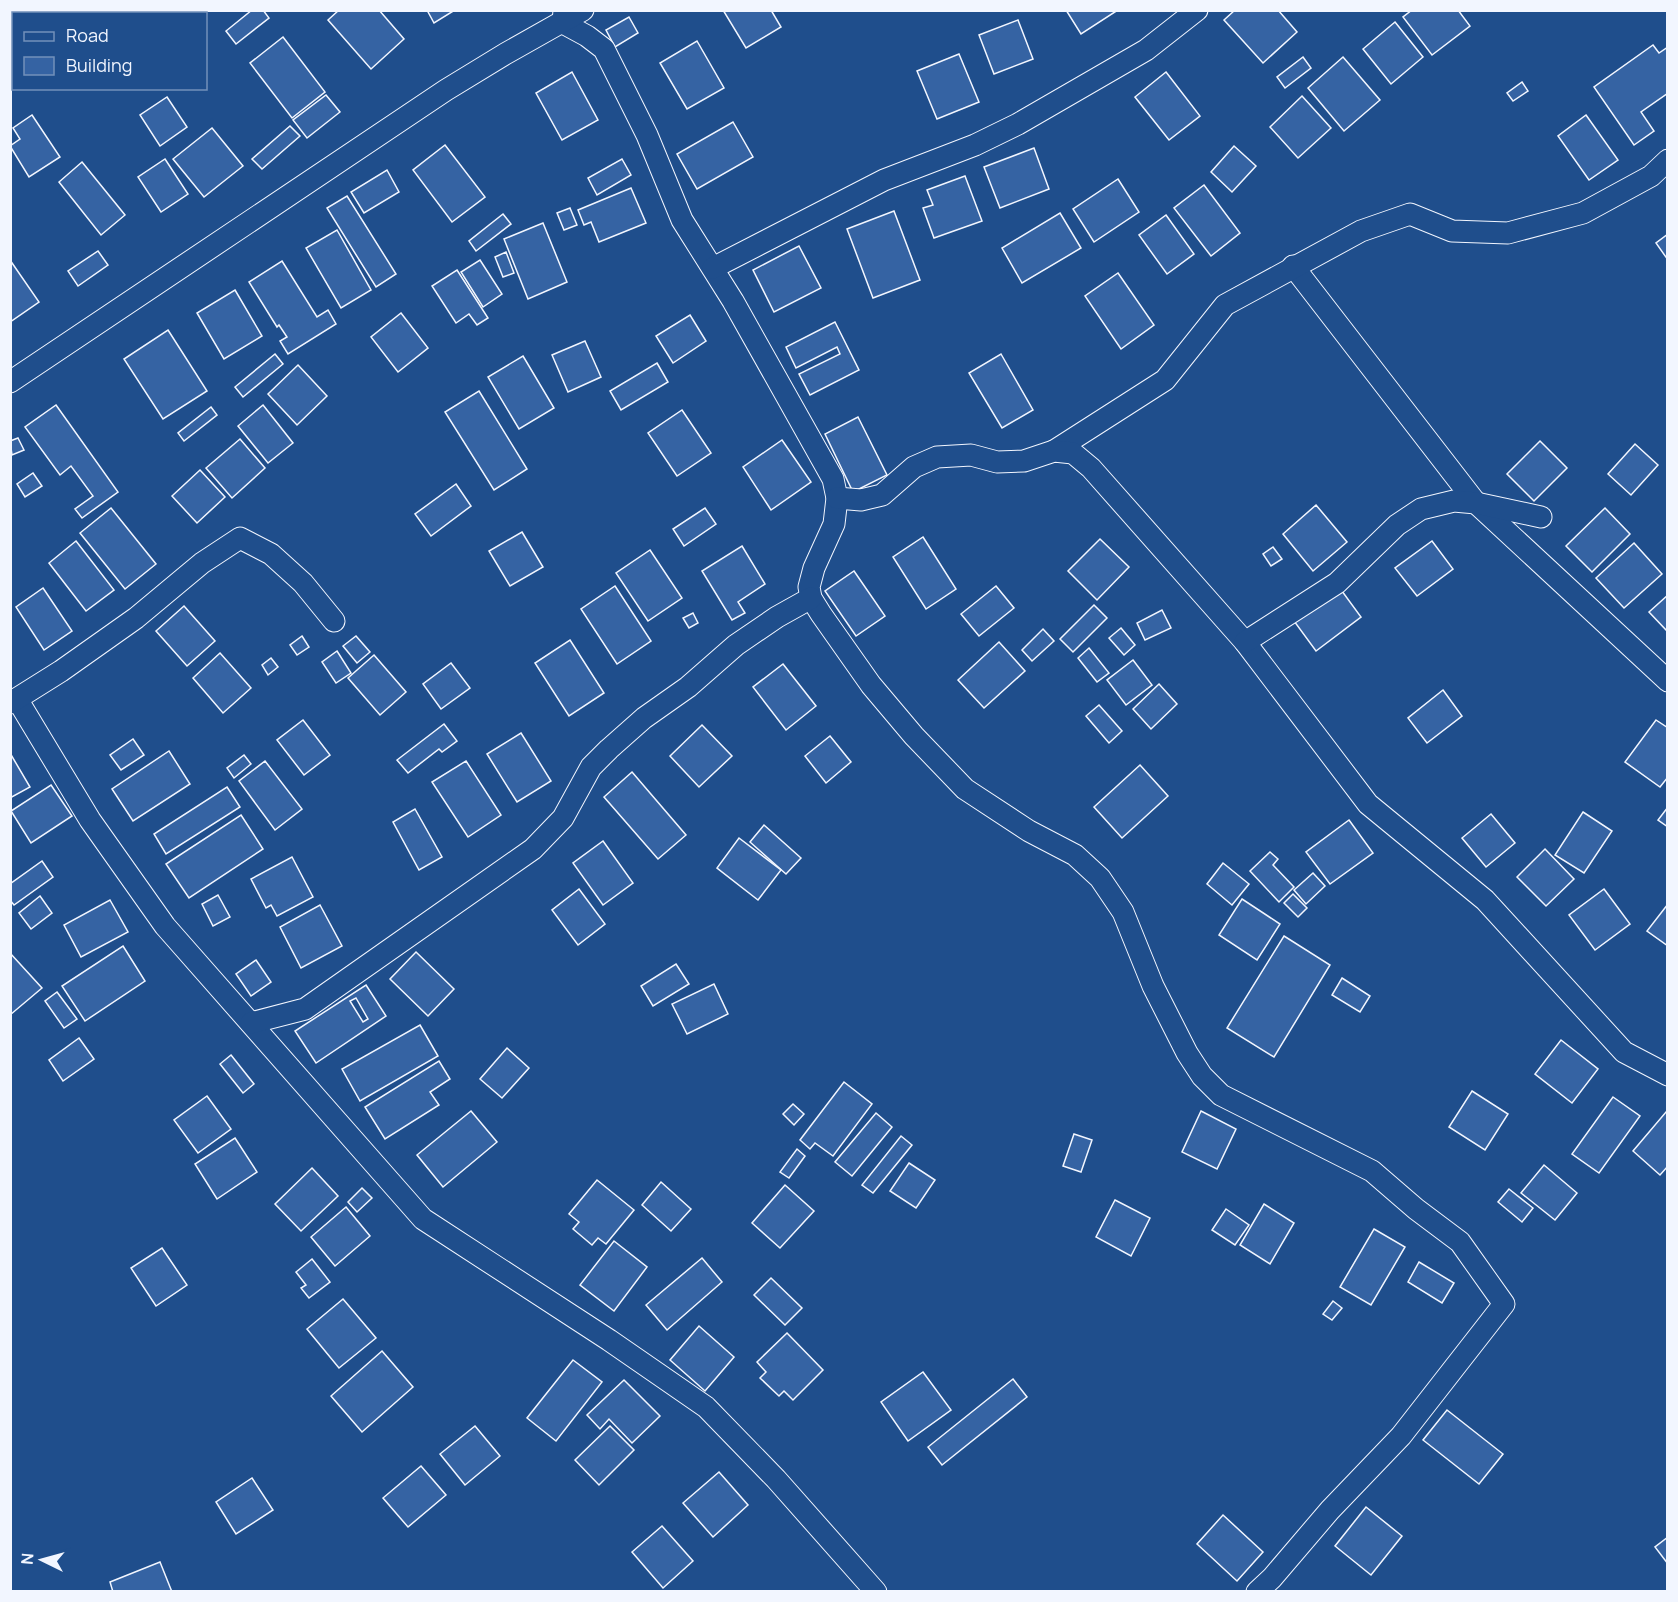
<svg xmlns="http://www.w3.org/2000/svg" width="1678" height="1602" font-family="Manrope,sans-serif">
<rect width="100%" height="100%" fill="#1f4e8c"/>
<g fill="#3563a3" stroke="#f2f6ff" stroke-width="1.5" fill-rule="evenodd">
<path d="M252,10H263L269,18L236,44L226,31Z"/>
<path d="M339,10H379L404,39L371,69L328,20Z"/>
<path d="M427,10H455L434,23Z"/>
<path d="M723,10H771L781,27L746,48Z"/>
<path d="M1066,10H1118L1081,34Z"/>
<path d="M1235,10H1278L1297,32L1263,63L1224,20Z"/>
<path d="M1412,10H1458L1470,26L1432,55L1403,17Z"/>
<path d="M629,17L638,33L615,47L606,30Z"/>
<path d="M1018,20L1033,59L994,74L979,35Z"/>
<path d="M1395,22L1423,57L1391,84L1363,49Z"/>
<path d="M283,37L325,92L292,118L250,63Z"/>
<path d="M697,41L724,88L687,109L660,63Z"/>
<path d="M1653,45L1659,53L1668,47V93L1641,112L1654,131L1634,145L1594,87Z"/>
<path d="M959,54L979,102L937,119L917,71Z"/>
<path d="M1303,57L1311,68L1285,88L1277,77Z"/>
<path d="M1343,57L1380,100L1344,131L1308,88Z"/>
<path d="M572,72L598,120L562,140L536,93Z"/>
<path d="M1166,72L1200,116L1169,140L1135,97Z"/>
<path d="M1522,82L1528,91L1513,101L1507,93Z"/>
<path d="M326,95L340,112L307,138L293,120Z"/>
<path d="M1302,96L1331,128L1298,158L1270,127Z"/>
<path d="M167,97L187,127L160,146L140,115Z"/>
<path d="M32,115L60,157L29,177L10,146L20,139L13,128Z"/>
<path d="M1586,115L1618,160L1589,180L1558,136Z"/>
<path d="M733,122L753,157L697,189L677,154Z"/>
<path d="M290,126L300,136L262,169L252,159Z"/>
<path d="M212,128L243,166L204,197L173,159Z"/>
<path d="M445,145L485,197L452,222L413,170Z"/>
<path d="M1234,146L1256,166L1232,192L1211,172Z"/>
<path d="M1034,148L1049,189L1000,208L984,167Z"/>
<path d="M165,159L188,194L161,212L138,177Z"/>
<path d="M622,159L631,175L597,195L588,178Z"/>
<path d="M82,162L125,215L101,235L59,182Z"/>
<path d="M387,170L399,192L364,213L351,192Z"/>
<path d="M965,176L982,221L934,238L923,208L933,205L927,190Z"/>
<path d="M1118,179L1139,212L1094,242L1073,209Z"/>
<path d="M1204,185L1240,233L1211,256L1174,208Z"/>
<path d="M631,188L646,223L599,242L591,222L584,225L578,210Z"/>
<path d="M347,196L396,274L376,287L327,208Z"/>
<path d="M570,208L577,225L564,230L557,213Z"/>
<path d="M894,211L920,280L873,298L847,229Z"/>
<path d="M1060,213L1081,248L1022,283L1002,248Z"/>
<path d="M503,214L511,224L476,251L469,241Z"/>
<path d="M1166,215L1194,254L1167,274L1139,235Z"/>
<path d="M543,223L567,282L528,299L504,239Z"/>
<path d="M337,230L371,290L341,308L306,248Z"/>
<path d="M1668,234V260L1656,243Z"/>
<path d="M799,246L821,288L774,312L753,270Z"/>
<path d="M98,251L108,265L78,286L68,271Z"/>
<path d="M506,252L514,273L503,277L495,257Z"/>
<path d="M10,260L39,302L10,322Z"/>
<path d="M480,260L502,294L483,307L461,272Z"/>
<path d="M282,261L317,317L328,310L336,324L288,354L280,341L287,337L279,325L277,327L249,282Z"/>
<path d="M457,270L488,318L477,325L469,314L456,323L432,286Z"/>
<path d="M1118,273L1154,325L1121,349L1085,296Z"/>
<path d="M235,290L262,336L224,359L197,313Z"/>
<path d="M401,313L428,348L398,372L371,337Z"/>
<path d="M690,315L706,341L673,363L656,336Z"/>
<path d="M835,322L859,370L810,395L799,374L840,354L837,347L796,368L786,347Z"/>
<path d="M168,330L207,391L163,419L124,359Z"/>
<path d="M585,341L601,377L568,392L552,355Z"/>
<path d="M275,354L283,364L243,397L235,387Z"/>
<path d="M1001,354L1033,410L1002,428L969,373Z"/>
<path d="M523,356L554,408L519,429L488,377Z"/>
<path d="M657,363L668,382L621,410L610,391Z"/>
<path d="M298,365L327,396L297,425L268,394Z"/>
<path d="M479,391L527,469L494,490L445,412Z"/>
<path d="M56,405L118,492L82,518L75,509L93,496L71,466L60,475L25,427Z"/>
<path d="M263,405L293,443L268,463L238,426Z"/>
<path d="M211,407L217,415L184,441L178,433Z"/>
<path d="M682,410L711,453L677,476L648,433Z"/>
<path d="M858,417L887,475L853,492L825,434Z"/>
<path d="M18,438L24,450L12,455L10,441Z"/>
<path d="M240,439L265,468L232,498L206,468Z"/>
<path d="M782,440L811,482L771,510L743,467Z"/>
<path d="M1540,441L1567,468L1534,501L1507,474Z"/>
<path d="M1635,444L1658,465L1631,495L1608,474Z"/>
<path d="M200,470L225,497L197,523L172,496Z"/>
<path d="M33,473L42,486L25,497L17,484Z"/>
<path d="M456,484L471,506L431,536L415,514Z"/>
<path d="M1316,505L1347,542L1313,571L1283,534Z"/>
<path d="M111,508L156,564L125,589L80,533Z"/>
<path d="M705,508L716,524L684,546L673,529Z"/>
<path d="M1605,508L1630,534L1592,572L1566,546Z"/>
<path d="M522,532L543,567L510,586L489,551Z"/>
<path d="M923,537L956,589L926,609L893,557Z"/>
<path d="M1100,539L1129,567L1097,600L1068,571Z"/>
<path d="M76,541L114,590L86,611L49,563Z"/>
<path d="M1432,541L1453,569L1417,596L1395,568Z"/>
<path d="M1634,543L1662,574L1624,608L1596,578Z"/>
<path d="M742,546L765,584L738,602L745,613L732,620L702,571Z"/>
<path d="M1273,547L1282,559L1271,566L1263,554Z"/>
<path d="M650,550L682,598L648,621L616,573Z"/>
<path d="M854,571L885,616L856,636L825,591Z"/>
<path d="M615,586L651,641L617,664L581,609Z"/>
<path d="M996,586L1014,608L979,636L961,614Z"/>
<path d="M1339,587L1361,617L1316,651L1294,621Z"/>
<path d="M43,588L72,631L44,650L16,607Z"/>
<path d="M1668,595V632L1649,612Z"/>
<path d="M1094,605L1107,618L1073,652L1060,639Z"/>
<path d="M184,606L215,641L187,666L156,631Z"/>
<path d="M1162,610L1171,628L1145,640L1137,623Z"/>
<path d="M693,613L698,623L689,628L683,618Z"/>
<path d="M1121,628L1135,645L1124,655L1109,638Z"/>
<path d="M1043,629L1054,641L1032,661L1022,650Z"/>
<path d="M302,636L309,647L297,655L290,645Z"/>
<path d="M356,636L370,652L357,663L343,646Z"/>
<path d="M570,640L604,693L569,716L535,663Z"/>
<path d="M999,642L1025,671L984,708L958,680Z"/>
<path d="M1089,648L1109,673L1097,682L1078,658Z"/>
<path d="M337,651L351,673L336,683L322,662Z"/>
<path d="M220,653L251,688L223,713L193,678Z"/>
<path d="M374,655L406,692L380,715L348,678Z"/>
<path d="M271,658L278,667L268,675L262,665Z"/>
<path d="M1133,660L1152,685L1126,705L1107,680Z"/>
<path d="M451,663L470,688L441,709L423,684Z"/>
<path d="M783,664L816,706L786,730L753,687Z"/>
<path d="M1159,684L1177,704L1151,729L1133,709Z"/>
<path d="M1443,690L1462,716L1427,743L1408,718Z"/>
<path d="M1099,705L1122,731L1109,743L1086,716Z"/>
<path d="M303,720L330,755L304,775L277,740Z"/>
<path d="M1656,720L1668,728V777L1660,787L1625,762Z"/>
<path d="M444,724L457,741L442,752L439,749L408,773L397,760Z"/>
<path d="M702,725L732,756L699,787L670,756Z"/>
<path d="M521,733L551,781L517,802L487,754Z"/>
<path d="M830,736L851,762L826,783L805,756Z"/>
<path d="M133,739L144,755L121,770L110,755Z"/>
<path d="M169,751L190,784L133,821L112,789Z"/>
<path d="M10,753L30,787L10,798Z"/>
<path d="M244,755L251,764L234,778L227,768Z"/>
<path d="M265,761L302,809L275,830L239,781Z"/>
<path d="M466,761L501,815L468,837L432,782Z"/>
<path d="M1140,765L1168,796L1122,838L1094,807Z"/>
<path d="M632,772L686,835L658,859L604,797Z"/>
<path d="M51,785L72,816L31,843L11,811Z"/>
<path d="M227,787L240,807L166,854L154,834Z"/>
<path d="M1668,807V827L1658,820Z"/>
<path d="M415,809L442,857L419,870L393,822Z"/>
<path d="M1583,812L1612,831L1584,873L1555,855Z"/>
<path d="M1491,814L1515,843L1486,867L1462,838Z"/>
<path d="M241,815L263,849L189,898L166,864Z"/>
<path d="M1349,820L1373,853L1330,884L1306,852Z"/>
<path d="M764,825L801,858L786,874L750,842Z"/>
<path d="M739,838L781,870L758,900L717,868Z"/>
<path d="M603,841L633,883L603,905L573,863Z"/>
<path d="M1545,849L1574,879L1546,906L1517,877Z"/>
<path d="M1270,852L1278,859L1273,865L1294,887L1279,902L1250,871Z"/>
<path d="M292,857L313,897L277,916L271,905L266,908L251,879Z"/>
<path d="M42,861L53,877L14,905L10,900V884Z"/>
<path d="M1223,863L1249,884L1232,905L1207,884Z"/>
<path d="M1313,873L1325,886L1306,904L1294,890Z"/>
<path d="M579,889L605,924L578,945L552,910Z"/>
<path d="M1604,889L1630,924L1595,950L1569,915Z"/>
<path d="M1293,894L1307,908L1298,917L1284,903Z"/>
<path d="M218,895L230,917L213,926L202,904Z"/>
<path d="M40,896L52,913L31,929L19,913Z"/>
<path d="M1242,899L1280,924L1257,960L1219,935Z"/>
<path d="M110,900L128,932L81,957L64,925Z"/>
<path d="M1668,904V946L1647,931Z"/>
<path d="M320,905L342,946L301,968L280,927Z"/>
<path d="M1284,936L1330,965L1274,1057L1227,1028Z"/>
<path d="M123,946L145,981L85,1021L62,986Z"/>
<path d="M416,952L454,989L428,1016L390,979Z"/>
<path d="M10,953L42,988L10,1015Z"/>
<path d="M256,960L271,982L251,996L236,974Z"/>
<path d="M676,964L689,984L653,1006L641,986Z"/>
<path d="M1342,978L1370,996L1360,1012L1332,995Z"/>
<path d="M714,984L728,1014L687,1034L672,1004Z"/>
<path d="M366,985L386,1016L316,1063L295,1031ZM356,998L368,1019L363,1022L350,1001Z"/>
<path d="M57,992L77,1019L64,1028L45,1001Z"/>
<path d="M420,1025L438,1056L360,1101L342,1069Z"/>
<path d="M79,1038L94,1059L63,1081L49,1060Z"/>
<path d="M1561,1040L1598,1069L1572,1103L1535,1074Z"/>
<path d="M507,1048L529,1068L502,1098L480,1079Z"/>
<path d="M231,1055L254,1084L243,1093L220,1064Z"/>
<path d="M439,1061L450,1079L430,1092L439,1105L385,1139L365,1107Z"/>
<path d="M844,1082L872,1104L833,1156L815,1143L810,1149L800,1140Z"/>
<path d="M1472,1091L1508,1114L1485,1150L1449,1127Z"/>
<path d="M207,1096L231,1129L198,1153L174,1120Z"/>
<path d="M1613,1097L1640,1116L1599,1173L1572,1154Z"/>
<path d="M793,1104L804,1114L794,1125L783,1114Z"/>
<path d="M471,1111L497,1142L443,1187L417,1155Z"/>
<path d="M1201,1111L1236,1129L1217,1169L1182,1152Z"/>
<path d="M1666,1112L1668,1114V1166L1660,1175L1633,1151Z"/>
<path d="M876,1113L892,1127L852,1176L835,1162Z"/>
<path d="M1074,1134L1092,1140L1081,1172L1063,1166Z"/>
<path d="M901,1136L912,1145L873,1193L862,1185Z"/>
<path d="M235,1138L257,1172L217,1199L195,1164Z"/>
<path d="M797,1149L805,1156L789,1178L780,1172Z"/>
<path d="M909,1163L935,1180L916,1208L890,1191Z"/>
<path d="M1544,1165L1577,1193L1555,1220L1521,1193Z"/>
<path d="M312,1168L338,1196L301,1231L275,1204Z"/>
<path d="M597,1180L634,1210L606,1244L598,1238L592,1245L573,1229L579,1222L569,1214Z"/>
<path d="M661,1182L691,1209L671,1231L642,1205Z"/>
<path d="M785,1185L814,1211L780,1248L752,1223Z"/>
<path d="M362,1188L372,1198L357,1212L348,1202Z"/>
<path d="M1509,1189L1533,1208L1522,1222L1498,1202Z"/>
<path d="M1115,1200L1150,1218L1131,1256L1096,1237Z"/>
<path d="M1264,1204L1294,1223L1270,1264L1240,1245Z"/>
<path d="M346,1207L370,1236L335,1266L311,1237Z"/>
<path d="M1226,1209L1249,1225L1235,1245L1212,1230Z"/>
<path d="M1374,1229L1405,1247L1371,1305L1340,1287Z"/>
<path d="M614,1241L647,1267L614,1311L580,1285Z"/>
<path d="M162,1248L187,1285L156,1306L131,1268Z"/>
<path d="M702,1258L722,1282L667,1330L646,1305Z"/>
<path d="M312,1259L330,1282L309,1298L301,1288L306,1285L296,1272Z"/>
<path d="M1419,1262L1454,1283L1442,1303L1408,1282Z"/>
<path d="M771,1278L802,1308L785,1325L754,1295Z"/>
<path d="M343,1299L376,1338L339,1368L307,1329Z"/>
<path d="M1333,1301L1342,1308L1332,1320L1323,1314Z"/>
<path d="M699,1326L734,1357L705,1391L670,1360Z"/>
<path d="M787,1333L823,1370L793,1400L784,1391L779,1396L760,1378L766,1372L757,1362Z"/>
<path d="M382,1351L413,1387L362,1432L331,1396Z"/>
<path d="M573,1360L602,1382L556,1441L527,1418Z"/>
<path d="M923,1372L951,1410L908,1441L881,1402Z"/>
<path d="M1013,1379L1027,1397L942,1465L928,1447Z"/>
<path d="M624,1380L660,1416L632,1443L609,1419L600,1429L587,1415Z"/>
<path d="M1447,1410L1503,1454L1479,1484L1423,1440Z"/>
<path d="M475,1426L500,1456L465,1485L440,1454Z"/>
<path d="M610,1426L634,1450L599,1485L575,1460Z"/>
<path d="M421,1466L446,1495L408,1527L383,1498Z"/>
<path d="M719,1472L748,1505L713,1537L683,1503Z"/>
<path d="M252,1478L273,1510L236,1534L216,1502Z"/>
<path d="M1366,1507L1402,1536L1371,1575L1335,1546Z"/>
<path d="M1223,1515L1263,1552L1237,1581L1197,1544Z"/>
<path d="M662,1526L693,1561L663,1588L632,1552Z"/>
<path d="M1668,1537V1564L1655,1547Z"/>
<path d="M160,1562L172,1592H113L110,1582Z"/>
</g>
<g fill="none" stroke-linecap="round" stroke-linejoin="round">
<g stroke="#f2f6ff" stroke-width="23">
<g id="minor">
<path d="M564,10L563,23L587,36L604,49L647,135L682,220L733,301L833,479L837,498L834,524L814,568L809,587L811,598L821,614L871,685L914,736L965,789L1029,831L1075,855L1100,878L1123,912L1153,986L1187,1053L1202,1076L1221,1095L1372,1171L1416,1209L1460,1242L1504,1304L1401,1436L1330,1510L1272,1578L1257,1592"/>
<path d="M1293,266L1476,503L1668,681"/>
<path d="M713,268L884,180L975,145L1018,124L1146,50L1197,10"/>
<path d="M10,382L446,90L505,54L583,10"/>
<path d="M1054,451L1165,380L1225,305L1361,231L1410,214L1452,231L1508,233L1583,213L1651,176L1668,160"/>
<path d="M837,498L861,500L882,495L914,467L937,457L971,455L997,462L1024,461L1054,451L1073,453L1091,468L1245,642L1368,804L1485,900L1624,1052L1668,1075"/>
<path d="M1245,642L1337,583L1397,525L1421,509L1454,501L1476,503L1541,517"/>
<path d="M17,699L90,820L165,926L423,1219L609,1340L706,1407L776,1479L876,1592"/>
<path d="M10,703L61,671L136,618L202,563L240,538L271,554L303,583L334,621"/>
<path d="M251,1023L305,1009L533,849L563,818L591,767L609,749L644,718L688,687L736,645L777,617L811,598"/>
</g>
</g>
<use href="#minor" stroke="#1f4e8c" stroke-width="21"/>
</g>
<rect width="1678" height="1602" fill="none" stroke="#f2f6ff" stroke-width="24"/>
<rect x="12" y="12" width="195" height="78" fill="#1f4e8c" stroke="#7391ba" stroke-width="1.5"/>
<rect x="24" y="32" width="30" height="9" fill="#1f4e8c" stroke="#7391ba" stroke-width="1.5"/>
<text x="66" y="42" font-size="18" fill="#f2f6ff">Road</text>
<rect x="24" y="57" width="30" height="18" fill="#3563a3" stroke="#7391ba" stroke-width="1.5"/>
<text x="66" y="72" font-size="18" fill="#f2f6ff">Building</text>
<g transform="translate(42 1560) rotate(275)" stroke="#1f4e8c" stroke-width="4.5" paint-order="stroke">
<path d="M0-4.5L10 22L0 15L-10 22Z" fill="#f2f6ff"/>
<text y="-9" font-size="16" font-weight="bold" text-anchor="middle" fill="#f2f6ff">N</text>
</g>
</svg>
